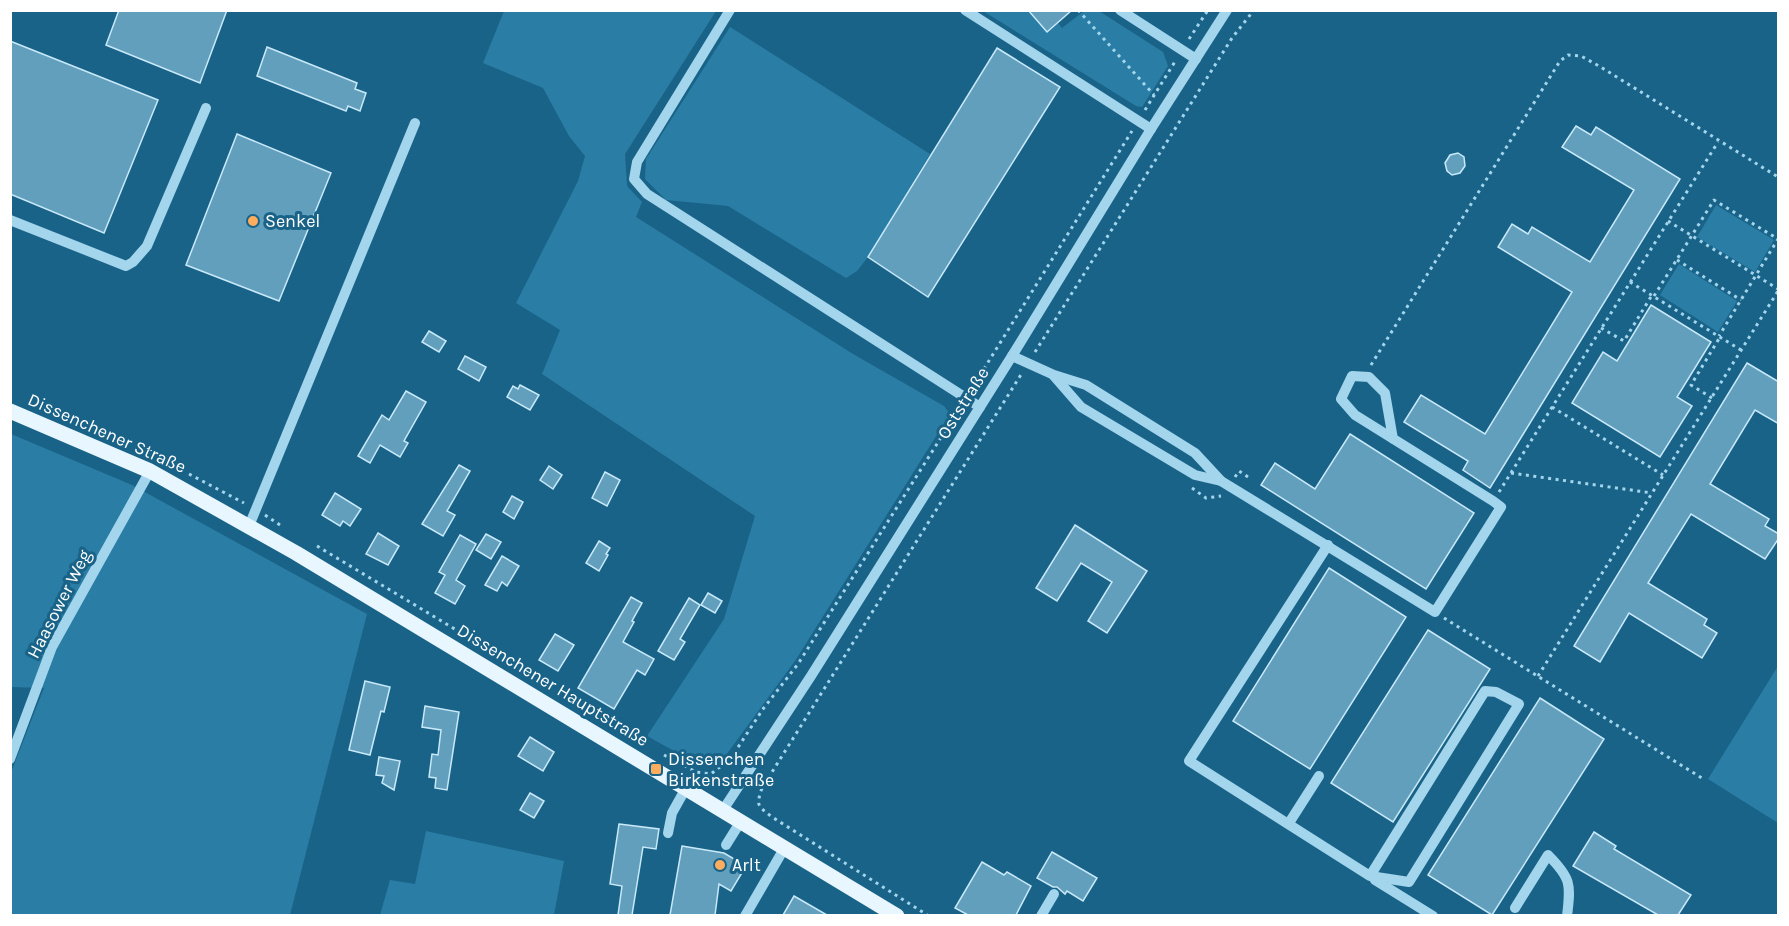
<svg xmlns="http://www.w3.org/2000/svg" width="1789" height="926" font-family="Karla,sans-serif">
<rect width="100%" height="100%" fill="#1a6388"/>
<g fill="#2a7da5">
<path d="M504,11H716L625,154L627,186L642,202L636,217L853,354L944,406L950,414L795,661L718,766L699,765L647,736L724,619L755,516L542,374L560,330L516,303L578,181L585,156L569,136L543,88L483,63Z"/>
<path d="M983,11H1028L1047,32L1058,23L1062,28L1084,11H1099L1163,52L1168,66L1142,107L1136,106Z"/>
<path d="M730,27L930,154L868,257L857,271L846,278L728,206L666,200L645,179L646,159Z"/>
<path d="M1716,205L1774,240L1755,272L1697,237Z"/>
<path d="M1679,264L1737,301L1718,332L1660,295Z"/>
<path d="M11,434L132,485L367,614L290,915H11L10,775L44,688L11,687Z"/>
<path d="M1778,666V823L1708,779Z"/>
<path d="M426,831L564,861L554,915H380L390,880L415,884Z"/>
</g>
<g fill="#619fbd" stroke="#c8e9f9" stroke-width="1.5">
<path d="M119,10H227L200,83L106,45Z"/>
<path d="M1028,10H1072L1047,32Z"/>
<path d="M10,41L158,100L104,233L10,194Z"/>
<path d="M267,47L357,83L355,89L366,93L360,111L348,106L346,111L257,76Z"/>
<path d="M997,48L1060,87L928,297L868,257Z"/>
<path d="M1576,126L1591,135L1596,127L1680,179L1490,488L1463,470L1468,461L1404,422L1421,395L1485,434L1572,292L1498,247L1512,224L1528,234L1532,227L1590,262L1634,190L1562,147Z"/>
<path d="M237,134L331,173L279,301L186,265Z"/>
<path d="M1458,153L1464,157L1465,166L1460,173L1452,175L1447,171L1445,163L1450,155Z"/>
<path d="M1651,305L1711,342L1677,397L1692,406L1660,457L1572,403L1603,352L1617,361Z"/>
<path d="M429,331L446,341L439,352L422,342Z"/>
<path d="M465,356L486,367L479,381L458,369Z"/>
<path d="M1747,363L1779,382V424L1755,410L1710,484L1769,519L1765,526L1779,534V538L1765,559L1691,514L1648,583L1707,619L1704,625L1717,633L1702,658L1629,613L1600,662L1574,646Z"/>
<path d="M520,385L539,395L530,410L507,397L513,386L518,389Z"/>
<path d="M406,391L426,402L404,441L408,443L400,457L380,445L370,463L358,456L382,415L389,420Z"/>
<path d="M1350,434L1474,513L1426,589L1261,485L1275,463L1315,489Z"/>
<path d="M459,465L470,471L447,511L455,515L443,536L422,524Z"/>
<path d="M549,466L562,475L553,489L540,480Z"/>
<path d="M605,472L620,480L607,506L592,498Z"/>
<path d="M335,493L361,509L350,526L343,521L340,526L322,515Z"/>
<path d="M512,496L523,502L514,519L503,512Z"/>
<path d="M1075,525L1147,571L1107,633L1088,621L1112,582L1081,563L1057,601L1036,588Z"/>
<path d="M378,533L399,546L388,565L366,554Z"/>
<path d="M486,534L501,542L491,559L476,550Z"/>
<path d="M460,535L476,544L456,580L465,586L455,604L435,593L445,575L439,572Z"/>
<path d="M599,541L610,548L606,554L608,555L599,571L586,563Z"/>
<path d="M502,556L519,566L507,586L502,582L497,591L485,585Z"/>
<path d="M1329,568L1406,617L1310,769L1233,721Z"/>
<path d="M708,593L722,601L715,613L701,605Z"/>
<path d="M631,597L642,603L632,621L634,622L623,642L654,659L645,675L637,670L614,709L578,688Z"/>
<path d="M689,598L700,605L680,639L685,642L674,660L658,651Z"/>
<path d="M1428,630L1490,669L1393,822L1331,783Z"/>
<path d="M555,634L574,645L558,671L539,660Z"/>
<path d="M365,681L390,687L384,712L381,711L370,755L349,750Z"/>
<path d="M1540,698L1604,739L1492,915L1428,875Z"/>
<path d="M425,706L459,712L447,790L435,788L436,778L429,777L432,754L438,755L441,730L422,727Z"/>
<path d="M530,737L554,752L543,771L518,756Z"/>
<path d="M379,757L400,761L394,790L382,783L384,776L376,775Z"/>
<path d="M530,793L544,801L534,818L520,810Z"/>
<path d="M619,824L659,829L656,849L643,847L632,915H618L622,886L610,884Z"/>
<path d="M1594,832L1616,846L1614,849L1691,895L1678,915H1658L1573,866Z"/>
<path d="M682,846L724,853L746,866L731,891L719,884L715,915H670Z"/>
<path d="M1052,852L1097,878L1083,901L1067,891L1065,894L1057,887H1053L1037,878Z"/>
<path d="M982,862L1004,875L1007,872L1031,886L1016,915H968L955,908Z"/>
<path d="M794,896L827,915H783Z"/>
</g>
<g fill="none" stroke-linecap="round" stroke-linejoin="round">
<g stroke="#a3d5ec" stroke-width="3" stroke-dasharray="3 4.5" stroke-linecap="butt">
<path d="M1078,10L1154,95"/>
<path d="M1189,39L1208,10"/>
<path d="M1145,110L1176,60"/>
<path d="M1668,221L1778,289"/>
<path d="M1677,260L1741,300"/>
<path d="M1630,282L1741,350"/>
<path d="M1654,296L1714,200L1778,239L1719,336"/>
<path d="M1601,328L1624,341L1652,295"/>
<path d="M1035,352L1232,38L1254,10"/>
<path d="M1371,365L1560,61L1568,55L1581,56L1599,66L1778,177"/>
<path d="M972,388L1132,131"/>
<path d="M1712,398L1691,385L1720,337"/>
<path d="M1552,407L1663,475"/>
<path d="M50,410L105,433"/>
<path d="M1511,473L1652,493"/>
<path d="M189,474L244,503"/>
<path d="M1235,477L1239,471L1251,479"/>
<path d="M1192,488L1206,498L1221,496"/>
<path d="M1499,492L1718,142"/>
<path d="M265,515L280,525"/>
<path d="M317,546L463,634"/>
<path d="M1444,618L1705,780"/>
<path d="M1538,676L1778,291"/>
<path d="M664,755L696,772L711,774L731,758L763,709L798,664L959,409"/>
<path d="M929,916L772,817C757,805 756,806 762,788L1022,373"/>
</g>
<g stroke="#a3d5ec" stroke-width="10">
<path d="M730,10L637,162L634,179L647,194L980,407"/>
<path d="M965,10L1151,129"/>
<path d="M1120,10L1196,59"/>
<path d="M10,220L126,266L133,262L147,246L206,108"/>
<path d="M1012,356L1054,375L1086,385L1195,453L1221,481L1435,612L1501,507L1493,501L1355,415L1341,399L1352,376L1369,377L1385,393L1393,439"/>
<path d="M1054,376L1081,407L1195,475L1221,481"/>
<path d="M249,526L415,123"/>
<path d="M1328,545L1189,761L1370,876L1485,691L1496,692L1519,704L1409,882L1370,876"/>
<path d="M10,759L52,647L150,471"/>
<path d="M723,810L811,676L1012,356L1151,129L1227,10"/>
<path d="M1289,823L1319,776"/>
<path d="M668,833L672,813L686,788"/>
<path d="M726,845L741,821"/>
<path d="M1375,880L1433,916"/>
<path d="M1515,908L1548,855C1571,878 1571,884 1567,916"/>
<path d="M745,916L785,847"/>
<path d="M1041,916L1054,894"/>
</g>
<path stroke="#e8f6ff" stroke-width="15" d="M10,411L150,471L296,553L897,916"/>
</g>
<g fill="#fead5f" stroke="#1a6388" stroke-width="2">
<circle cx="253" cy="221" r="6"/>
<rect x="650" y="763" width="12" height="12" rx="3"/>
<circle cx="720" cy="865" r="6"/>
</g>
<g text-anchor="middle" stroke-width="6" stroke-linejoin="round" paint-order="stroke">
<g font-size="18" fill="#fff" stroke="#1a6388" text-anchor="start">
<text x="265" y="227">Senkel</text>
<text x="668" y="765">Dissenchen<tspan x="668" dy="21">Birkenstraße</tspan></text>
<text x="732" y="871">Arlt</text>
</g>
<g font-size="18" fill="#fff" stroke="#1a6388">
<text transform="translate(963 403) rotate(-58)" y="6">Oststraße</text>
<text transform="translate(107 433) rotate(24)" y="6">Dissenchener Straße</text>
<text transform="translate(59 604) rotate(-63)" y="6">Haasower Weg</text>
<text transform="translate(553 685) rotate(31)" y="6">Dissenchener Hauptstraße</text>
</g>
</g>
<rect width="1789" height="926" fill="none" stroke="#ffffff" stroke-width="24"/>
</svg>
